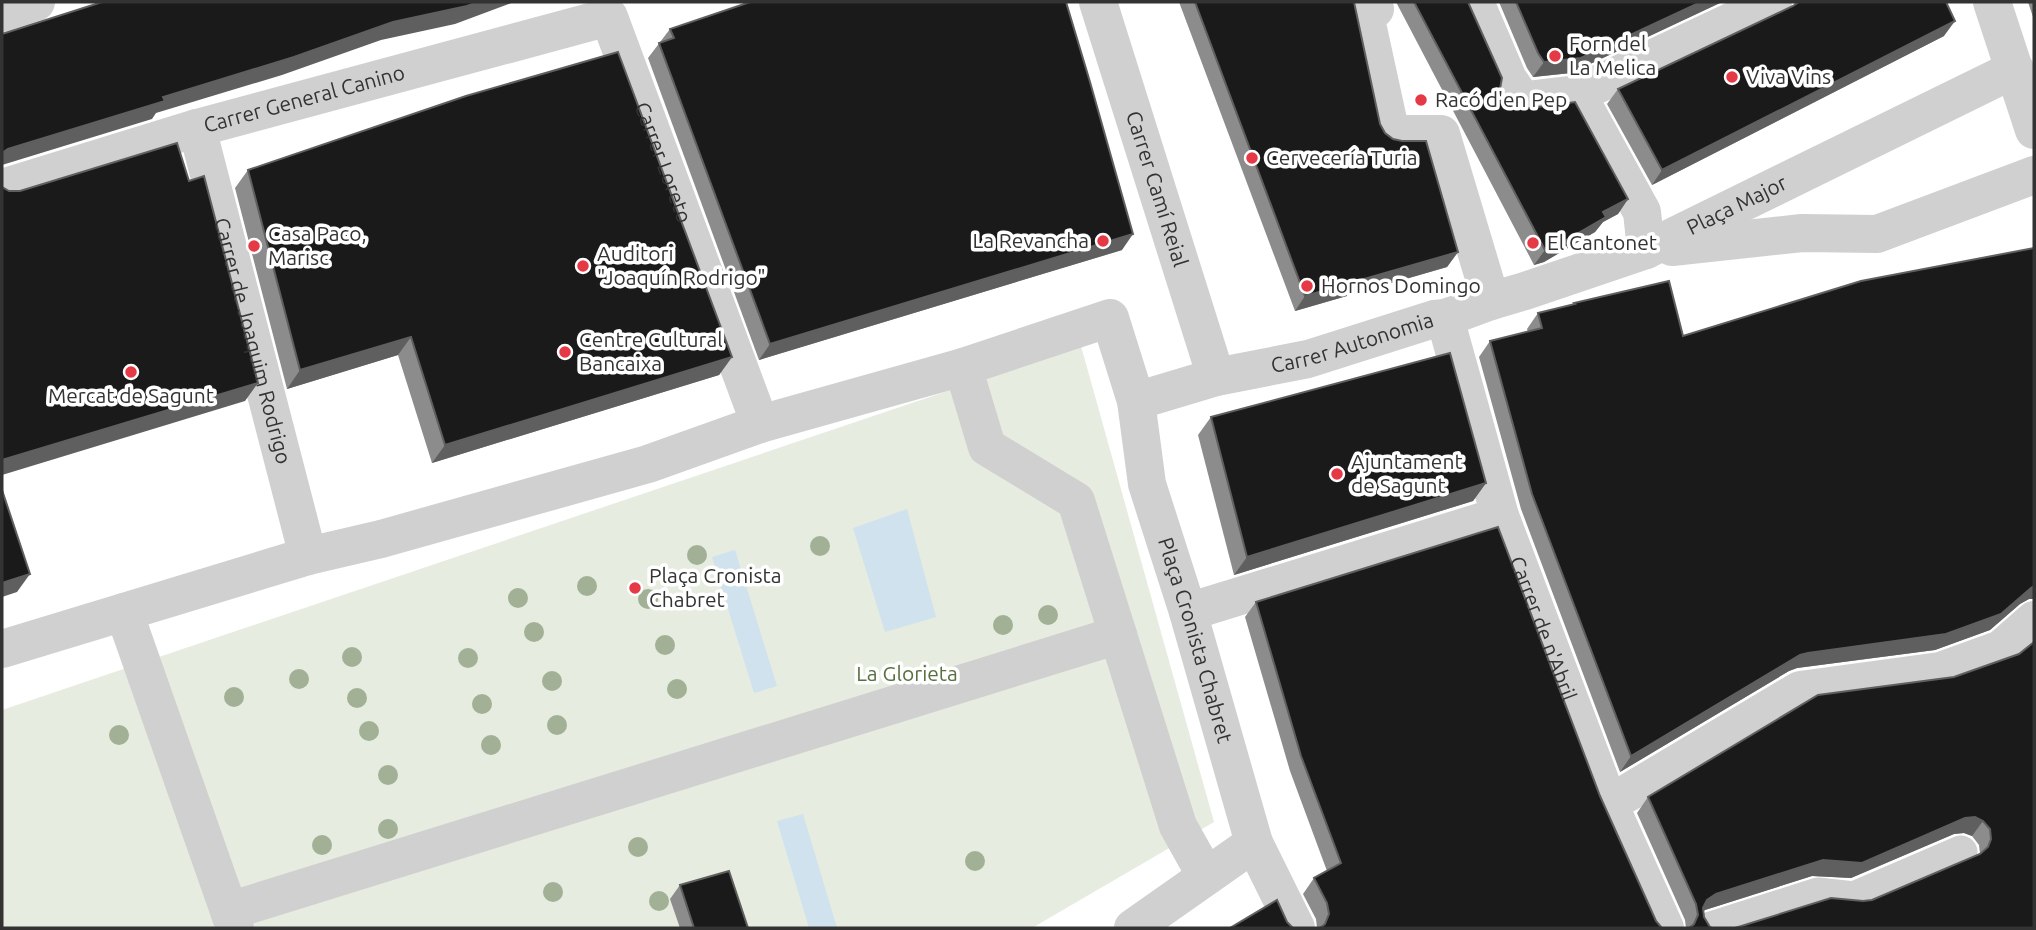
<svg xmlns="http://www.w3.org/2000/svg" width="2036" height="930" font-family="Ubuntu,sans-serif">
<rect width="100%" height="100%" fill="#fff"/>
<path fill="#e6ecdf" d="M1081,346L1214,822L1032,928H2V710Z"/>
<g fill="#cfe2ee">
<path d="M907,509L936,617L885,632L853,528Z"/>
<path d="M735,550L777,686L754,693L712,557Z"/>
<path d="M803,814L837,928H809L777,821Z"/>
</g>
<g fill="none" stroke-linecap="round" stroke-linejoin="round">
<path stroke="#d0d0d0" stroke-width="33" d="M1711,928L1818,894L1854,898L1961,852"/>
<g stroke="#d0d0d0" stroke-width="38">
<path id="s1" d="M1098,2L1216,377"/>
<path d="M1475,2L1508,79L1523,101"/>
<path d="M1992,2L2034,130"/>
<path d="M1375,9L1364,10L1391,134H1441L1491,301"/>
<path d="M2,13L36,2"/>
<path d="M1577,94L1642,212L1646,250"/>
<path d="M1511,102L1577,94L1773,2"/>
<path id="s2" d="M197,128L308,556"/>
<path id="s3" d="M2,188L197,128L609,17L760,424"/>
<path d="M1672,247L1802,233L1877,234L2034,175"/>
<path id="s4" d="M1445,318L1500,516L1609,804L1665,928"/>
<path d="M963,367L987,447L1076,501L1178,826L1206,876"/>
<path id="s5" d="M1136,401L1216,377L1308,359L1434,319L1445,318L1491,301L1525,291L1646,250L2015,69"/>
<path d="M124,612L235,928"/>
<path d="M1188,612L1500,516"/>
<path id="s6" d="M2,649L308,556L381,539L648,464L760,424L963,367L1110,318L1136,401L1147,484L1188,612L1254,843L1296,928"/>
<path d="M1609,804L1800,690L1940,671L2001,649L2034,620"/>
<path d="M229,911L1118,635"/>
<path d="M1133,928L1254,843"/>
</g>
</g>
<g fill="#a2b095">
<circle cx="820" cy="546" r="10"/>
<circle cx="697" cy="555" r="10"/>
<circle cx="587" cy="586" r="10"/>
<circle cx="518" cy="598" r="10"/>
<circle cx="648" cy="599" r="10"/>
<circle cx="1048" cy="615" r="10"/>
<circle cx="1003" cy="625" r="10"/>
<circle cx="534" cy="632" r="10"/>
<circle cx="665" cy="645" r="10"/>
<circle cx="352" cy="657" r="10"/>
<circle cx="468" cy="658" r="10"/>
<circle cx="299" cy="679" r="10"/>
<circle cx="552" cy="681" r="10"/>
<circle cx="677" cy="689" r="10"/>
<circle cx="234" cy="697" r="10"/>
<circle cx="357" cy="698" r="10"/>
<circle cx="482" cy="704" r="10"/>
<circle cx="557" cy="725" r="10"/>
<circle cx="369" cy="731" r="10"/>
<circle cx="119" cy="735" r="10"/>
<circle cx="491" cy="745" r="10"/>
<circle cx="388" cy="775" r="10"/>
<circle cx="388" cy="829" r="10"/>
<circle cx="322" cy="845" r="10"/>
<circle cx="638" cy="847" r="10"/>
<circle cx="975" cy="861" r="10"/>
<circle cx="553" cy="892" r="10"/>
<circle cx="659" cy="901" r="10"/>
</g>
<g fill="#8c8c8c">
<path d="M1179,2H1354L1380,124L1458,252L1447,267L1295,311Z"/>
<path d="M1396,2H1468L1504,100L1628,199L1618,214L1603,222L1595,232L1544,262L1534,265Z"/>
<path d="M1499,2H1722L1571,73L1533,77L1527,68Z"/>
<path d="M1795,2H1946L1944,36L1652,185L1607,104L1618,89L1793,6Z"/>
<path d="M2028,2H2034V20Z"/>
<path d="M670,29L1122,250L759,360L648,58Z"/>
<path d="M248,170L732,357L719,375L432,463L398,355L287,389L235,188Z"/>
<path d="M1574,303L1683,336L2029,599L2020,604L1990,630L1935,650L1797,668L1789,671L1620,772L1521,509L1479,357L1490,341L1528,332L1527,329L1538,313L1572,305Z"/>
<path d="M1211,417L1486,483L1473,501L1234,575L1198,435Z"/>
<path d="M1256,602L1600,796L1656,921L1662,928H1317L1316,919L1303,894L1314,878L1327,871L1290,771L1245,617Z"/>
<path d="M2019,654L2034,928L1863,901L1872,900L1980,854L1979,845L1972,836L1964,833L1954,834L1851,878L1812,876L1705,910L1703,911L1704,917L1710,927L1712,928H1686L1685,920L1637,813L1648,797L1954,677Z"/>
<path d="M680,885L748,928H680L670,899Z"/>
</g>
<g fill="#5f5f5f">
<path d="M478,2H514L455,24L381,40L282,75L156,113L152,119L2,165V153L8,149L163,97L393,22Z"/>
<path d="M1701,2H1722L1571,73L1533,77L1544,62Z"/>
<path d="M1955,21L1944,36L1652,185L1662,170Z"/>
<path d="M1628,199L1618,214L1603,222L1595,232L1544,262L1534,265L1545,250L1603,212Z"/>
<path d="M1133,234L1122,250L759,360L770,344Z"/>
<path d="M1458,252L1447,267L1295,311L1305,296Z"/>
<path d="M411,337L398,355L287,389L300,370Z"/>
<path d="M732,357L719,375L432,463L445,445Z"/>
<path d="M258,383L245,401L2,475V460Z"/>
<path d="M1486,483L1473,501L1234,575L1247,557Z"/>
<path d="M30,574L17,592L2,597V583Z"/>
<path d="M2034,586V599H2029L2020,604L1990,630L1935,650L1797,668L1789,671L1620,772L1631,756L1800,655Z"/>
<path d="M1975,817L1983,821L1972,836L1964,833L1954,834L1851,878L1812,876L1705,910L1696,916L1707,900L1716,894L1823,860L1965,818Z"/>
</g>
<g fill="#1a1a1a" stroke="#5f5f5f" stroke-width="2">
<path d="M102,2H478L467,6L393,22L294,57L163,97L165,101L8,149L2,153V34Z"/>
<path d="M750,2H1066L1090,82L1133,234L770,344L659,43L674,38L670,29Z"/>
<path d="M1195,2H1354L1380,124L1385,133L1393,139L1402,141H1426L1458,252L1305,296Z"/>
<path d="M1414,2H1468L1502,78L1500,89L1504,100L1512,107L1523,109L1575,102L1628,199L1603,212L1606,217L1554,247L1545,250Z"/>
<path d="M1516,2H1701L1581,58L1544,62L1538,53Z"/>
<path d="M1799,2H1946L1955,21L1662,170L1618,89L1793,6Z"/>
<path d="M618,52L732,357L445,445L411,337L300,370L248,170L466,96Z"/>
<path d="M177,143L189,181L204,176L258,383L2,460V187L9,191H20Z"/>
<path d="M2034,248V586L2031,588L2001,614L1946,634L1808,653L1800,655L1631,756L1532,494L1490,341L1542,328L1538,313L1575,304L1574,303L1669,281L1683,336L1861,281Z"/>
<path d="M1450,353L1486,483L1247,557L1211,417Z"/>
<path d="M2,490L30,574L2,583Z"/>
<path d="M1498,527L1600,796L1656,921L1662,928H1320L1325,924L1329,914L1327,903L1314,878L1341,863L1301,756L1256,602Z"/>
<path d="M2034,642V928H1735L1831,898L1863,901L1872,900L1980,854L1988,847L1991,839L1990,829L1983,821L1975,817L1965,818L1862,863L1823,860L1716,894L1707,900L1703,908L1704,917L1710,927L1712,928H1689L1694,924L1698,915L1696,904L1648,797L1818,695L1954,677L2019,654Z"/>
<path d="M729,871L748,928H694L680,885Z"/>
<path d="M1277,900L1287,922L1293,928H1230Z"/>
</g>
<g fill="#e63946" stroke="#fff" stroke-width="2.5">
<circle cx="1555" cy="56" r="7"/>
<circle cx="1732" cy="77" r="7"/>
<circle cx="1421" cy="100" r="7"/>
<circle cx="1252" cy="158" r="7"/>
<circle cx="1103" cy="241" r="7"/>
<circle cx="1533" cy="243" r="7"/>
<circle cx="254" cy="246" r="7"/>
<circle cx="583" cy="266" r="7"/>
<circle cx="1307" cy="286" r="7"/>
<circle cx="565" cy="352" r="7"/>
<circle cx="131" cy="372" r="7"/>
<circle cx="1337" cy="474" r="7"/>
<circle cx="635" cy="588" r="7"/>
</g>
<g text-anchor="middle" stroke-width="7" stroke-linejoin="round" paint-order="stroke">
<g font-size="21" fill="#333" stroke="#fff" text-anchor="start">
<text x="1569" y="51">Forn del<tspan x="1569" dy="24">La Melica</tspan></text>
<text x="1746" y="84">Viva Vins</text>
<text x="1435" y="107">Racó d'en Pep</text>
<text x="1266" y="165">Cervecería Turia</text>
<text x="268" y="241">Casa Paco,<tspan x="268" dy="24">Marisc</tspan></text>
<text x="1089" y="248" text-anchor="end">La Revancha</text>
<text x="1547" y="250">El Cantonet</text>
<text x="597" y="261">Auditori<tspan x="597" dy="24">"Joaquín Rodrigo"</tspan></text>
<text x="1321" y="293">Hornos Domingo</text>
<text x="579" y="347">Centre Cultural<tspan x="579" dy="24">Bancaixa</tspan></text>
<text x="131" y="403" text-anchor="middle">Mercat de Sagunt</text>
<text x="1351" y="469">Ajuntament<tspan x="1351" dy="24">de Sagunt</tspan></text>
<text x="649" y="583">Plaça Cronista<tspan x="649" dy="24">Chabret</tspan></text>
</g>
<g font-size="21" fill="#333" stroke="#fff">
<text dy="7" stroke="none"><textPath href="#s3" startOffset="315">Carrer General Canino</textPath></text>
<text dy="7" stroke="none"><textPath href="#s3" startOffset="786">Carrer Loreto</textPath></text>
<text dy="7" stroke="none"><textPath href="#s1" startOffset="196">Carrer Camí Reial</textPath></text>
<text dy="7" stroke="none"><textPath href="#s5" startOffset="634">Plaça Major</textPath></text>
<text dy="7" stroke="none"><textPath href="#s2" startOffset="220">Carrer de Joaquim Rodrigo</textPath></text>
<text dy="7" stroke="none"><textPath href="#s5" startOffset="224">Carrer Autonomia</textPath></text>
<text dy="7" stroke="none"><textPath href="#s4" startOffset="326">Carrer de n'Abril</textPath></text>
<text dy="7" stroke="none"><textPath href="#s6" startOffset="1491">Plaça Cronista Chabret</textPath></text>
</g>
<g font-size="21" fill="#56703f" stroke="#fff">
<text x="907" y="681">La Glorieta</text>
</g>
</g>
<rect width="2036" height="930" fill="none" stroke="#333333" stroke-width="7"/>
</svg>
